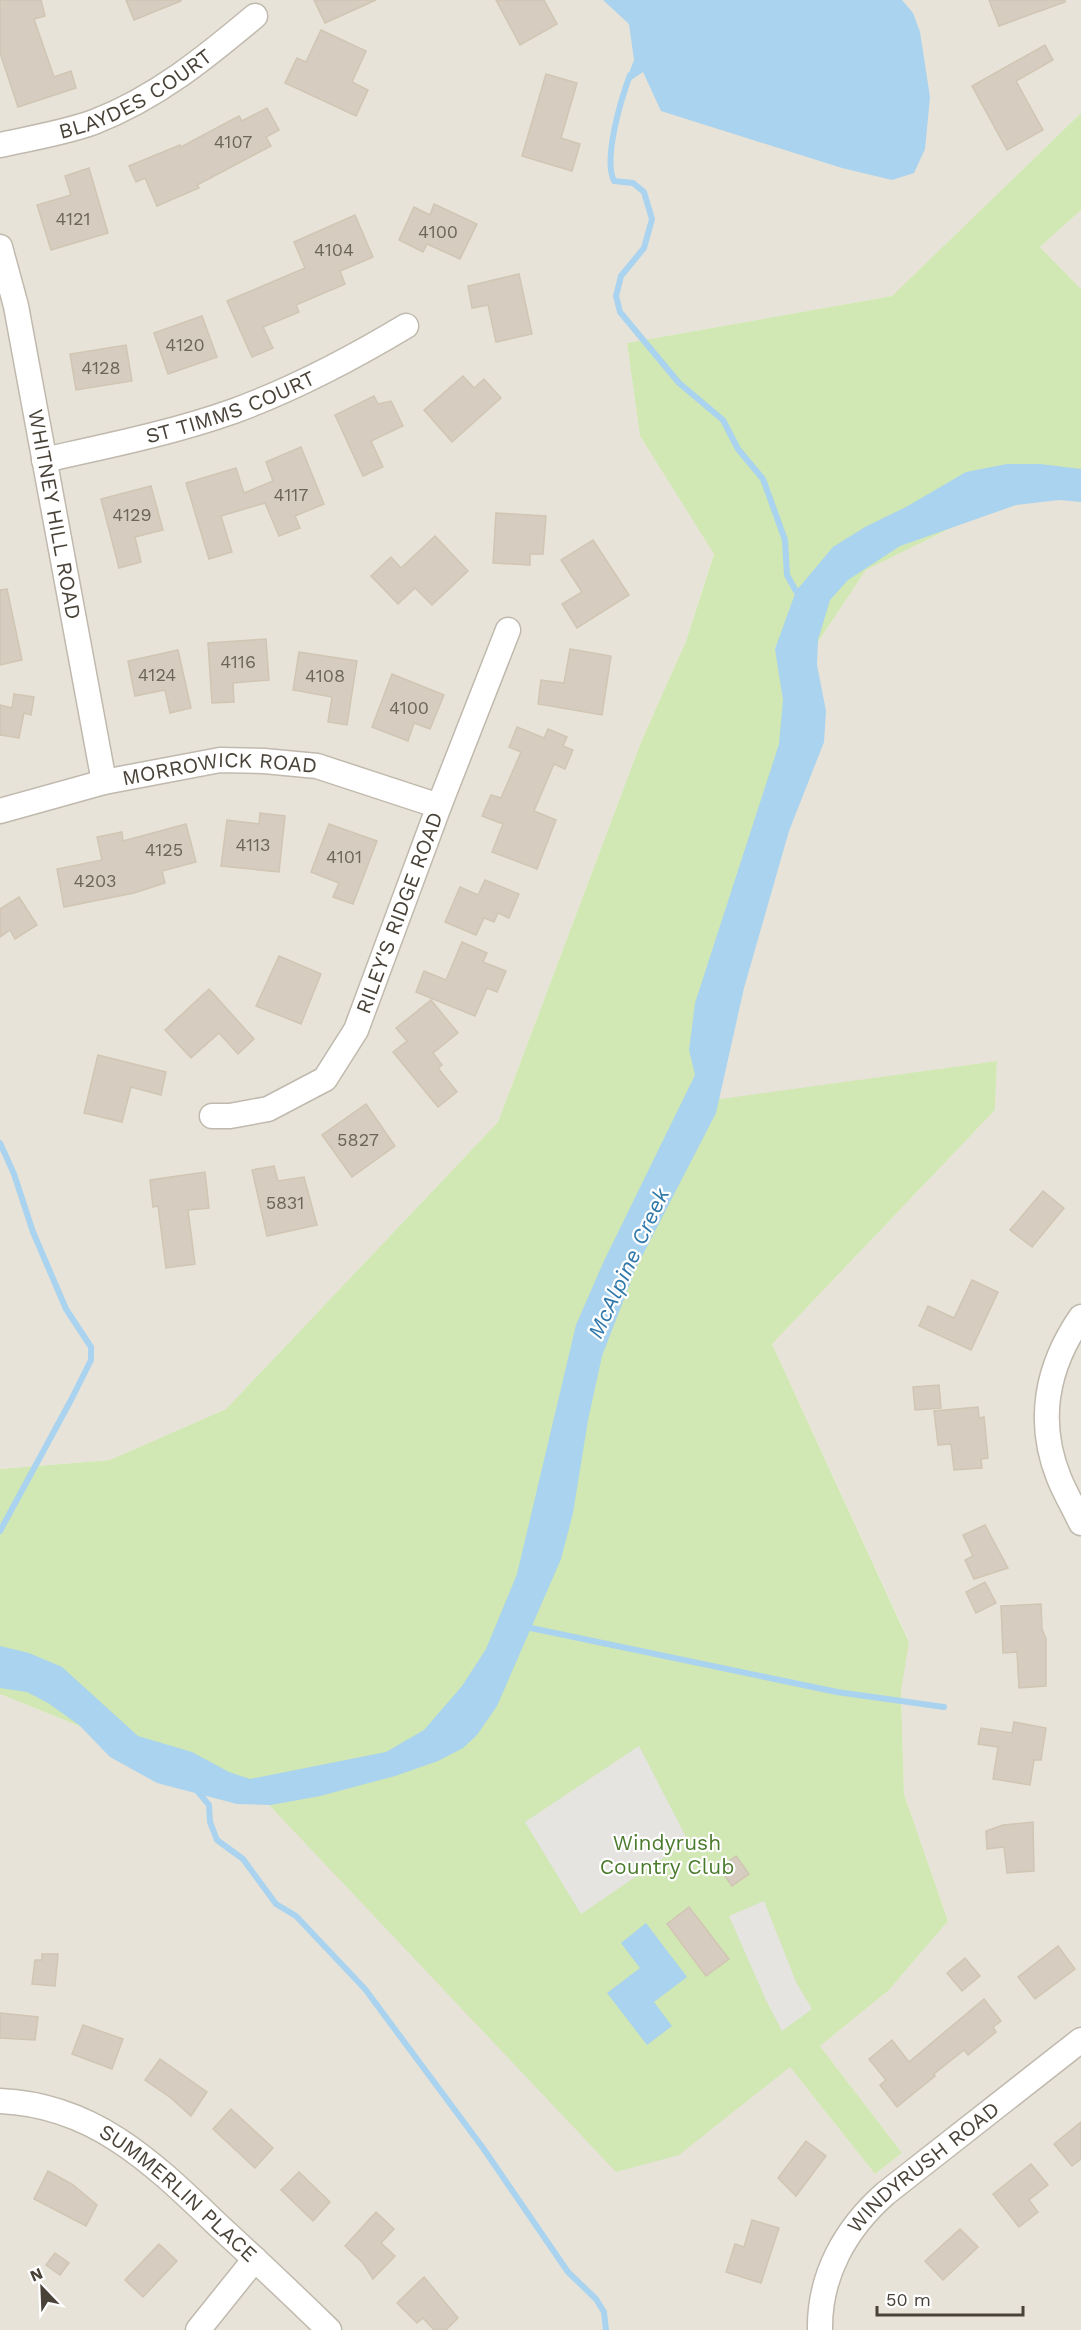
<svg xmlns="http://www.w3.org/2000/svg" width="1081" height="2330" font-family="'Work Sans',sans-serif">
<rect width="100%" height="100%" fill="#f5f1ea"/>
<g fill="#e8e3d8">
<path d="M0,0H1081V113L892,296L627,343L640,436L714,553L686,641L641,742L498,1122L226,1409L110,1460L0,1469Z"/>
<path d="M1081,210V289L1040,247Z"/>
<path d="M1024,492L1081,502V2330H0V1694L205,1777L234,1787L790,2067L875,2174L902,2153L820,2046L889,1990L948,1921L904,1794L901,1691L908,1639L772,1344L995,1110L997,1061L705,1102L816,645L866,570Z"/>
</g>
<path fill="#d1e7b4" d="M1081,113V210L1040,247L1081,289V502L1024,492L866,570L816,645L706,1101L997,1061L995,1110L772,1344L909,1642L901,1691L904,1794L948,1921L889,1990L820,2046L902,2153L875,2174L790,2067L679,2155L616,2172L252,1787L205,1777L0,1694V1469L110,1460L226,1409L498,1122L641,742L686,641L714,554L640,436L627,343L892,296Z"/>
<g fill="#e6e4e1">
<path d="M639,1746L688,1841L581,1914L525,1822Z"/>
<path d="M764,1901L796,1982L812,2009L782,2031L766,2000L729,1916Z"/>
</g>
<g fill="#a9d3ef">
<path d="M603,0H902L913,13L920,32L930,97L925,149L914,173L892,180L842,168L661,111L643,72L628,82L626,81L634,60L629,24Z"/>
<path d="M1007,464H1040L1081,469V502L1059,500L1016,505L900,546L848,580L830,600L818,640L817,665L826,711L824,742L789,831L744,988L716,1113L636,1268L602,1356L588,1420L573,1513L561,1559L497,1706L477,1735L463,1748L438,1761L395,1776L320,1796L271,1805L237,1804L157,1783L110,1757L79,1725L48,1703L27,1692L0,1688V1646L29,1653L62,1667L138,1736L192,1752L229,1772L250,1779L386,1752L424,1730L462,1686L486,1649L517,1574L576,1325L603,1263L695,1075L689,1050L695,1003L779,744L783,700L775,649L796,591L833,547L865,527L906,507L966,472Z"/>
<path d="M646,1923L687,1977L654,2002L672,2026L647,2045L607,1993L640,1968L621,1943Z"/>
</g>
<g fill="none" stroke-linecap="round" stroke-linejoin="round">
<g stroke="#a9d3ef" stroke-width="6">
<path d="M630,75C621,99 603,159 614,181L633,183L644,192L652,219L644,248L621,276L616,296L620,312L679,383L723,420L738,449L763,479L785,540L787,575L796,591L801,595"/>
<path d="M0,1143L14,1174L33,1232L66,1309L91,1347V1360L71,1400L0,1531"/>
<path d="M526,1627L837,1692L944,1707"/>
<path d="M194,1787L209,1805L210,1822L217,1840L243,1859L276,1904L296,1916L365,1989L483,2148L568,2272L596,2299L604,2312L606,2330"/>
</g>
</g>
<g fill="#d6cdc0" stroke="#d1c5b3" stroke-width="1.5">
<path d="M0,0H41L45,16L34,19L54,77L71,71L76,88L18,107L0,53Z"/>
<path d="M126,0H181V1L134,20Z"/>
<path d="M314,0H376L325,23Z"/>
<path d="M496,0H544L557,24L520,45Z"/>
<path d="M989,0H1065V2L999,26Z"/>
<path d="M321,30L366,51L352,82L368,90L356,116L285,83L297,58L306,62Z"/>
<path d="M1045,45L1053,60L1016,81L1043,130L1007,150L972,86Z"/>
<path d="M546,74L577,83L561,138L580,144L572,171L522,156Z"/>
<path d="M267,108L279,130L266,137L271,146L197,185L199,188L157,206L145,178L136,182L129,166L180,145L181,147L239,116L242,121Z"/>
<path d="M89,168L108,233L51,250L37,205L71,195L65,176Z"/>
<path d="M434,204L477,224L460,259L427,244L423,252L399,240L414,207L430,215Z"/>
<path d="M355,215L373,257L340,271L345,284L296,305L299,312L263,327L273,348L252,357L227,301L305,268L294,242Z"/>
<path d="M519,274L532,334L496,342L488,305L472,308L468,286Z"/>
<path d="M202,316L217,357L168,374L154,333Z"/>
<path d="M126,345L132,381L76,390L70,354Z"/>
<path d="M463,376L474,388L484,379L501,398L452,442L424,410Z"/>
<path d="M374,396L378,404L391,401L403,426L371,441L383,467L363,476L335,415Z"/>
<path d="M301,447L324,504L295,516L300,528L279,536L265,503L221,516L232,552L209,559L186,483L236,468L244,493L273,481L266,462Z"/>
<path d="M151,486L163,530L135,537L141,562L119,568L101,499Z"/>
<path d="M496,513L546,516L543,554H530V565L493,563Z"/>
<path d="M435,536L468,571L432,605L415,588L398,604L371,576L391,557L401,568Z"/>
<path d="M593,540L629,595L577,628L562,604L582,592L561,560Z"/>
<path d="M7,589L22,660L0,665V590Z"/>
<path d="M266,639L269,680L233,683L234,702L212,703L208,643Z"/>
<path d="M570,649L611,656L602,715L538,704L541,680L564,683Z"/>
<path d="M178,650L191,708L170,713L165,690L135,696L128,661Z"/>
<path d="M299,652L357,661L347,725L328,722L332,697L293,690Z"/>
<path d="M392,674L444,695L430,729L414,723L408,741L372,727Z"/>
<path d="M14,694L34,697L31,715L24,713L19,738L0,735V705L12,708Z"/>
<path d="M517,727L544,738L548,729L567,737L563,746L573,750L565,769L554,764L534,811L556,820L537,869L492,852L503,824L482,816L491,795L501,798L521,752L509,747Z"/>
<path d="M260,813L285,816L279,872L221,866L227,820L259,824Z"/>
<path d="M186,824L196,862L162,871L165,883L134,893L64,907L57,869L102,860L97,837L122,832L123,841Z"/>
<path d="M329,824L377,841L353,904L333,897L339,883L311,872Z"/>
<path d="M485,880L519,894L509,918L498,913L494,922L484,918L476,935L445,922L460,887L478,895Z"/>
<path d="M19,897L37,925L15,939L10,930L0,937V909Z"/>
<path d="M462,942L487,953L483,962L506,971L497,992L487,988L475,1016L416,992L424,971L446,980Z"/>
<path d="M279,956L321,974L301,1024L256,1006Z"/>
<path d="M209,989L254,1039L238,1054L219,1033L191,1058L165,1030Z"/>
<path d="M431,1000L458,1033L433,1053L442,1065L438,1068L457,1092L438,1107L393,1052L407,1041L396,1028Z"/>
<path d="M98,1055L166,1072L161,1095L131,1087L122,1122L84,1113Z"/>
<path d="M366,1104L395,1146L352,1177L322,1135Z"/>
<path d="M274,1166L278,1181L304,1177L317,1225L267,1236L252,1170Z"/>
<path d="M205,1172L209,1208L188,1210L195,1264L166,1268L158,1206L153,1207L150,1180Z"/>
<path d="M1043,1191L1064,1208L1032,1247L1010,1230Z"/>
<path d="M972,1280L998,1292L971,1350L919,1326L928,1306L954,1318Z"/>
<path d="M939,1385L941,1408L915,1410L913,1387Z"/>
<path d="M978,1407L979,1418L984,1417L988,1458L981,1459L982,1468L954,1470L951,1444L938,1445L934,1411Z"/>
<path d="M985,1525L1008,1568L974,1579L965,1560L973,1556L963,1535Z"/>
<path d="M985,1582L996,1603L976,1613L966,1592Z"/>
<path d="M1041,1604L1042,1629L1046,1639V1686L1019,1688L1017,1652L1003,1653L1001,1606Z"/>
<path d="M1014,1722L1046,1728L1041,1760H1034L1030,1785L993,1779L998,1747L978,1744L981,1728L1012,1733Z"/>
<path d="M1033,1822L1034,1871L1007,1873L1004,1847L987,1849L986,1831L1003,1825Z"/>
<path d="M736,1856L749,1874L732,1886L719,1868Z"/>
<path d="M689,1907L729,1959L706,1976L667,1924Z"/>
<path d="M1058,1946L1075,1969L1035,1999L1018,1977Z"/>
<path d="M42,1954H58L55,1986L32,1984L35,1960H42Z"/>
<path d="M965,1958L980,1976L962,1991L947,1973Z"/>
<path d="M984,1999L1001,2021L993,2027L996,2032L968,2055L964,2050L934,2074L935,2076L897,2107L880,2085L886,2080L869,2059L892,2040L909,2062Z"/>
<path d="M0,2013L38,2017L35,2040L0,2038Z"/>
<path d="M83,2025L123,2039L112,2069L72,2054Z"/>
<path d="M160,2059L207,2092L191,2116L171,2098L145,2080Z"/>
<path d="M231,2109L273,2148L255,2168L213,2129Z"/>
<path d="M1081,2122V2159L1072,2166L1054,2144Z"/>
<path d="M806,2141L826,2156L796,2196L778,2178Z"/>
<path d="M1031,2164L1048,2185L1029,2200L1038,2212L1019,2227L993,2194Z"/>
<path d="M48,2171L72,2184L97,2205L86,2226L34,2199Z"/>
<path d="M299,2172L330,2202L313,2221L281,2190Z"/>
<path d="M376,2212L394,2229L381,2243L395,2256L373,2279L363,2263L345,2246Z"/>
<path d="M752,2220L779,2228L761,2283L726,2272L735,2244L744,2247Z"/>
<path d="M960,2229L978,2247L943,2280L925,2261Z"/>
<path d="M159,2244L177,2261L143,2297L125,2280Z"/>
<path d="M55,2253L69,2263L60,2275L46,2265Z"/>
<path d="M424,2277L458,2318L446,2330H434L423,2318L417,2323L397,2303Z"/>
</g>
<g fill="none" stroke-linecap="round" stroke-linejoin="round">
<g stroke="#c0b9ad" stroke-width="27">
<g id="street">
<path id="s1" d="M0,145C31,138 64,133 94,122C156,98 205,58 255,16"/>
<path id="s2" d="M0,247L16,306L104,782"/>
<path id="s3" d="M44,460C107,446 172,433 234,411C294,389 351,359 406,326"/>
<path id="s4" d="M0,811L104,782L220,760L264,761L317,766L439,806"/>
<path id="s5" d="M212,1116H230L268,1109L325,1079L356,1030L439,806L508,630"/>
<path d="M1081,1317C1047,1366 1036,1421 1059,1478C1065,1493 1074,1508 1081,1523"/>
<path id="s6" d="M0,2101C96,2105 155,2165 220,2227C257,2261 293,2295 329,2330"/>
<path d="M198,2330L255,2259"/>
<path id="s7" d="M820,2330C819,2275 846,2228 886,2193L1081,2040"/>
</g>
</g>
<use href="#street" stroke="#fff" stroke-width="24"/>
</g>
<g text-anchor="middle" stroke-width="4.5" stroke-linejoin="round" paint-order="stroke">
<g font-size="18" fill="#6c655a">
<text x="233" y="148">4107</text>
<text x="73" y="225">4121</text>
<text x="438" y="238">4100</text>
<text x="334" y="256">4104</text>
<text x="185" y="351">4120</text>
<text x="101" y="374">4128</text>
<text x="291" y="501">4117</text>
<text x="132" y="521">4129</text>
<text x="238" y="668">4116</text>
<text x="157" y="681">4124</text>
<text x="325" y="682">4108</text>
<text x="409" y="714">4100</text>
<text x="253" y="851">4113</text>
<text x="164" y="856">4125</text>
<text x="344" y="863">4101</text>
<text x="95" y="887">4203</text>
<text x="358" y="1146">5827</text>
<text x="285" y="1209">5831</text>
</g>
<g font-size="21" fill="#494238" stroke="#fff">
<text dy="7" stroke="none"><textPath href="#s1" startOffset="146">BLAYDES COURT</textPath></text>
<text dy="7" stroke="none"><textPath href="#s3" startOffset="194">ST TIMMS COURT</textPath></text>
<text dy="7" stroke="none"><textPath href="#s2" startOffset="273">WHITNEY HILL ROAD</textPath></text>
<text dy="7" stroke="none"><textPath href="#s4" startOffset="225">MORROWICK ROAD</textPath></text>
<text dy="7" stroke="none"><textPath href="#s5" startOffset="304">RILEY'S RIDGE ROAD</textPath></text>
<text dy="7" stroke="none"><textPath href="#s7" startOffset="202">WINDYRUSH ROAD</textPath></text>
<text dy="7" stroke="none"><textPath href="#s6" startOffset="206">SUMMERLIN PLACE</textPath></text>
</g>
<g font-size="21" fill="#4a7a2c" stroke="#fff">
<text x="667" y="1850">Windyrush<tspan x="667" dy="24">Country Club</tspan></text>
</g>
<g font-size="22" font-style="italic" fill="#3179ab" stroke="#fff">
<text transform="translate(628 1263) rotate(-65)" y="8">McAlpine Creek</text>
</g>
</g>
<g transform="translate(42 2288) rotate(337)" stroke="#ffffff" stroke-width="4.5" paint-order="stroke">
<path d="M0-4.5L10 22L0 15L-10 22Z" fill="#494238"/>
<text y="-9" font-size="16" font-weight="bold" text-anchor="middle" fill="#494238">N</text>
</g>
<path d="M877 2306v9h146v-9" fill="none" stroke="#494238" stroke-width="3"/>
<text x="886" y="2306" font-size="18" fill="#494238" stroke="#ffffff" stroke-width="4.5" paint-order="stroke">50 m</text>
</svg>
